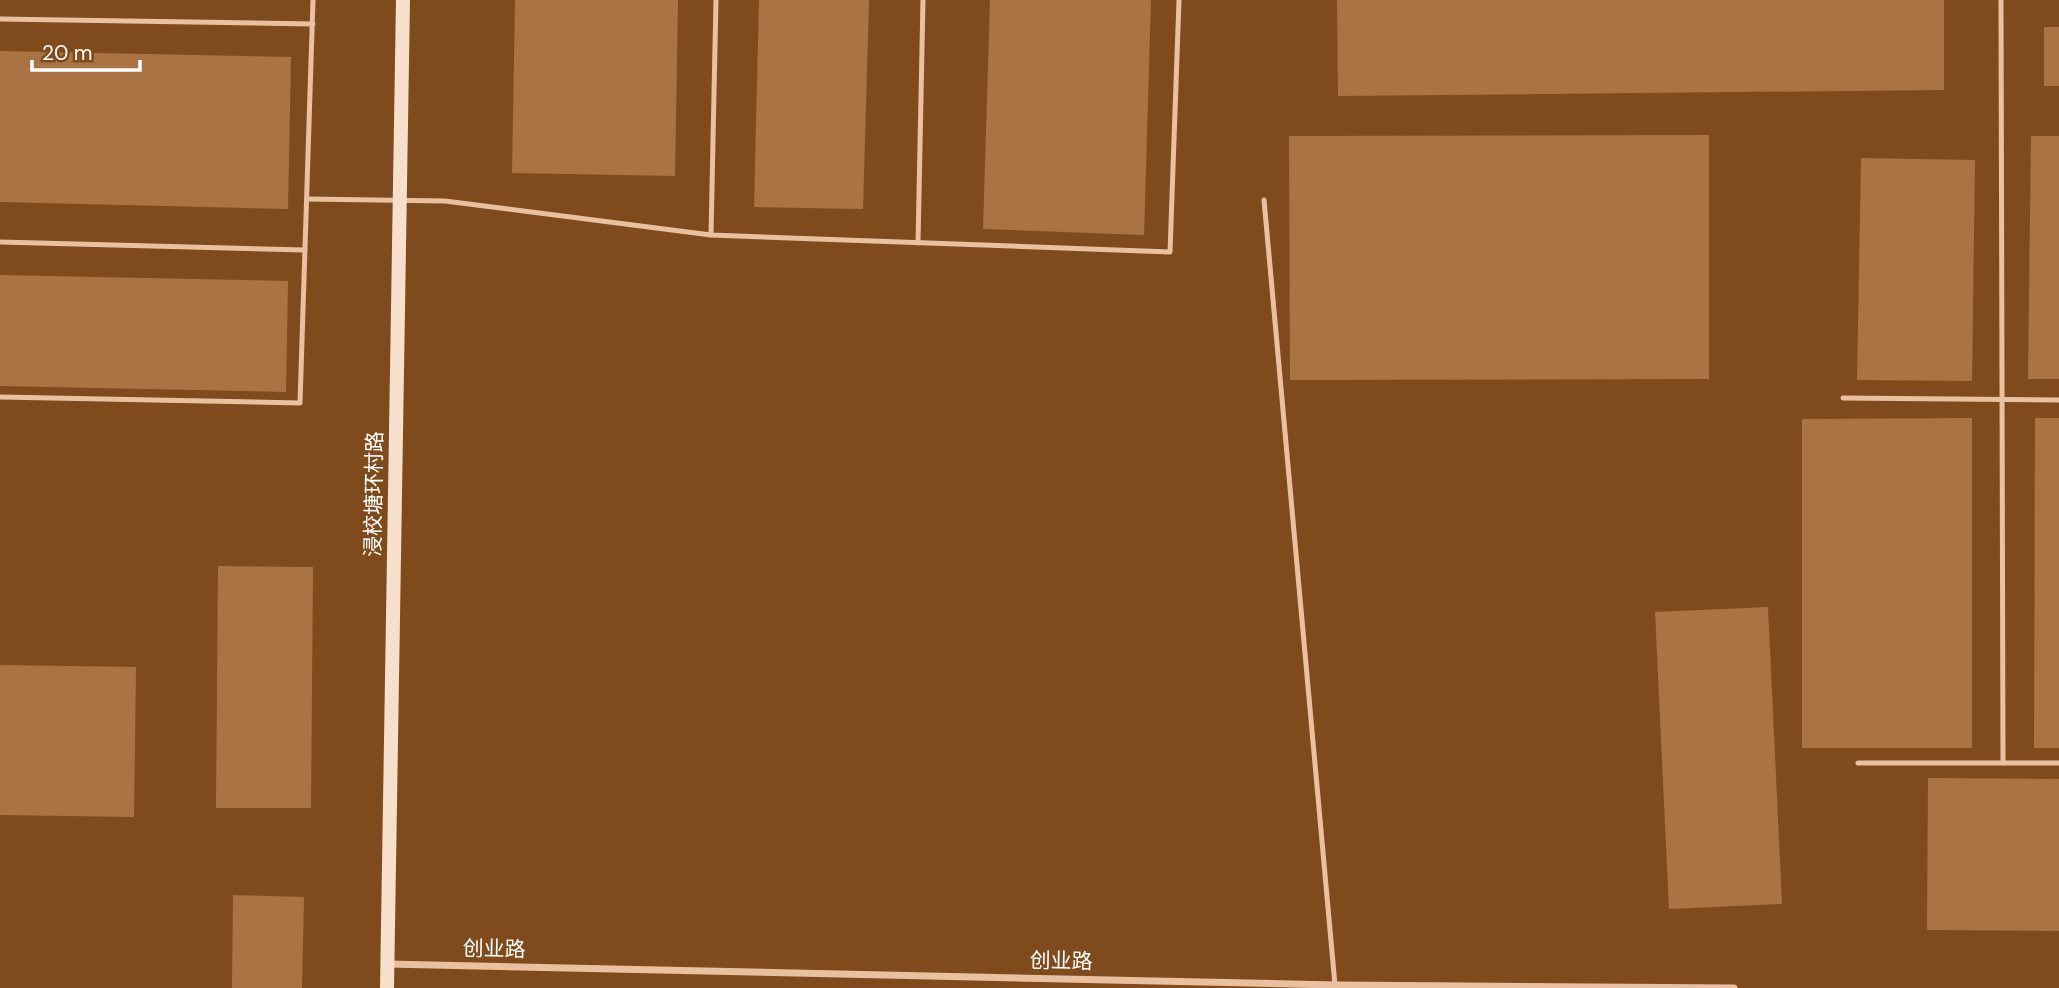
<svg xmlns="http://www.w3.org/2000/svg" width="2059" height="988" font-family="'DM Sans','Noto Sans SC',sans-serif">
<rect width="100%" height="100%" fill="#804b1c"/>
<g fill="#aa7344">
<path d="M515,0H678L675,176L512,173Z"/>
<path d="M759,0H869L863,209L754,207Z"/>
<path d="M990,0H1151L1144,235L983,229Z"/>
<path d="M1337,0H1944V90L1338,96Z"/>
<rect x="2044" y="27" width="15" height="59"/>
<path d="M0,51L291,57L288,209L0,202Z"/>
<path d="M1709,135V379L1290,380L1289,136Z"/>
<path d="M2031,136H2059V379H2028Z"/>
<path d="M1861,158L1975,160L1972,381L1857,380Z"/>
<path d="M0,275L288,281L286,392L0,386Z"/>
<path d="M1972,418V748H1802V419Z"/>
<path d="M2035,418H2059V748H2034Z"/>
<path d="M218,566L313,567L311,808H216Z"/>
<path d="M1768,607L1782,904L1669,909L1655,612Z"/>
<path d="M0,665L136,667L134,817L0,815Z"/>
<path d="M1928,778L2059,779V931L1927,930Z"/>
<path d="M233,895L304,897L302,988H232Z"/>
</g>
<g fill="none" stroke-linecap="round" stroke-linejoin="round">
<g stroke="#e9c1a0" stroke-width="5">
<path d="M2001,0L2003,763"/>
<path d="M0,19L313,24"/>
<path d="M307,199L445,201L711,235L1170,252L1179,0"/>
<path d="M1264,200L1335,985"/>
<path d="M711,235L716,0"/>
<path d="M0,242L305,250"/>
<path d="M918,243L923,0"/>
<path d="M0,397L300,403L313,0"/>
<path d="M1843,398L2059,400"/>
<path d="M1858,763H2059"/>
</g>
<path stroke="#e9c1a0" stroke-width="7" d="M388,964L1335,985L1734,988"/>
<path stroke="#f7e0cb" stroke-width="14" d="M387,988L403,0"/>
</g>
<g text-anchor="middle" stroke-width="7" stroke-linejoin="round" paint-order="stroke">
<g font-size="21" fill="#fff" stroke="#804b1c">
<text transform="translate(374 494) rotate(-89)" y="7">浸校塘环村路</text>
<text transform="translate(494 949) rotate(1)" y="7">创业路</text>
<text transform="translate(1061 961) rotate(1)" y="7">创业路</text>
</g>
</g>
<path d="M32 60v10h108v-10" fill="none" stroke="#ffffff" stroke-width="3.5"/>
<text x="42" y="60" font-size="21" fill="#ffffff" stroke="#804b1c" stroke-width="5" paint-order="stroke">20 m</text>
</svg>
